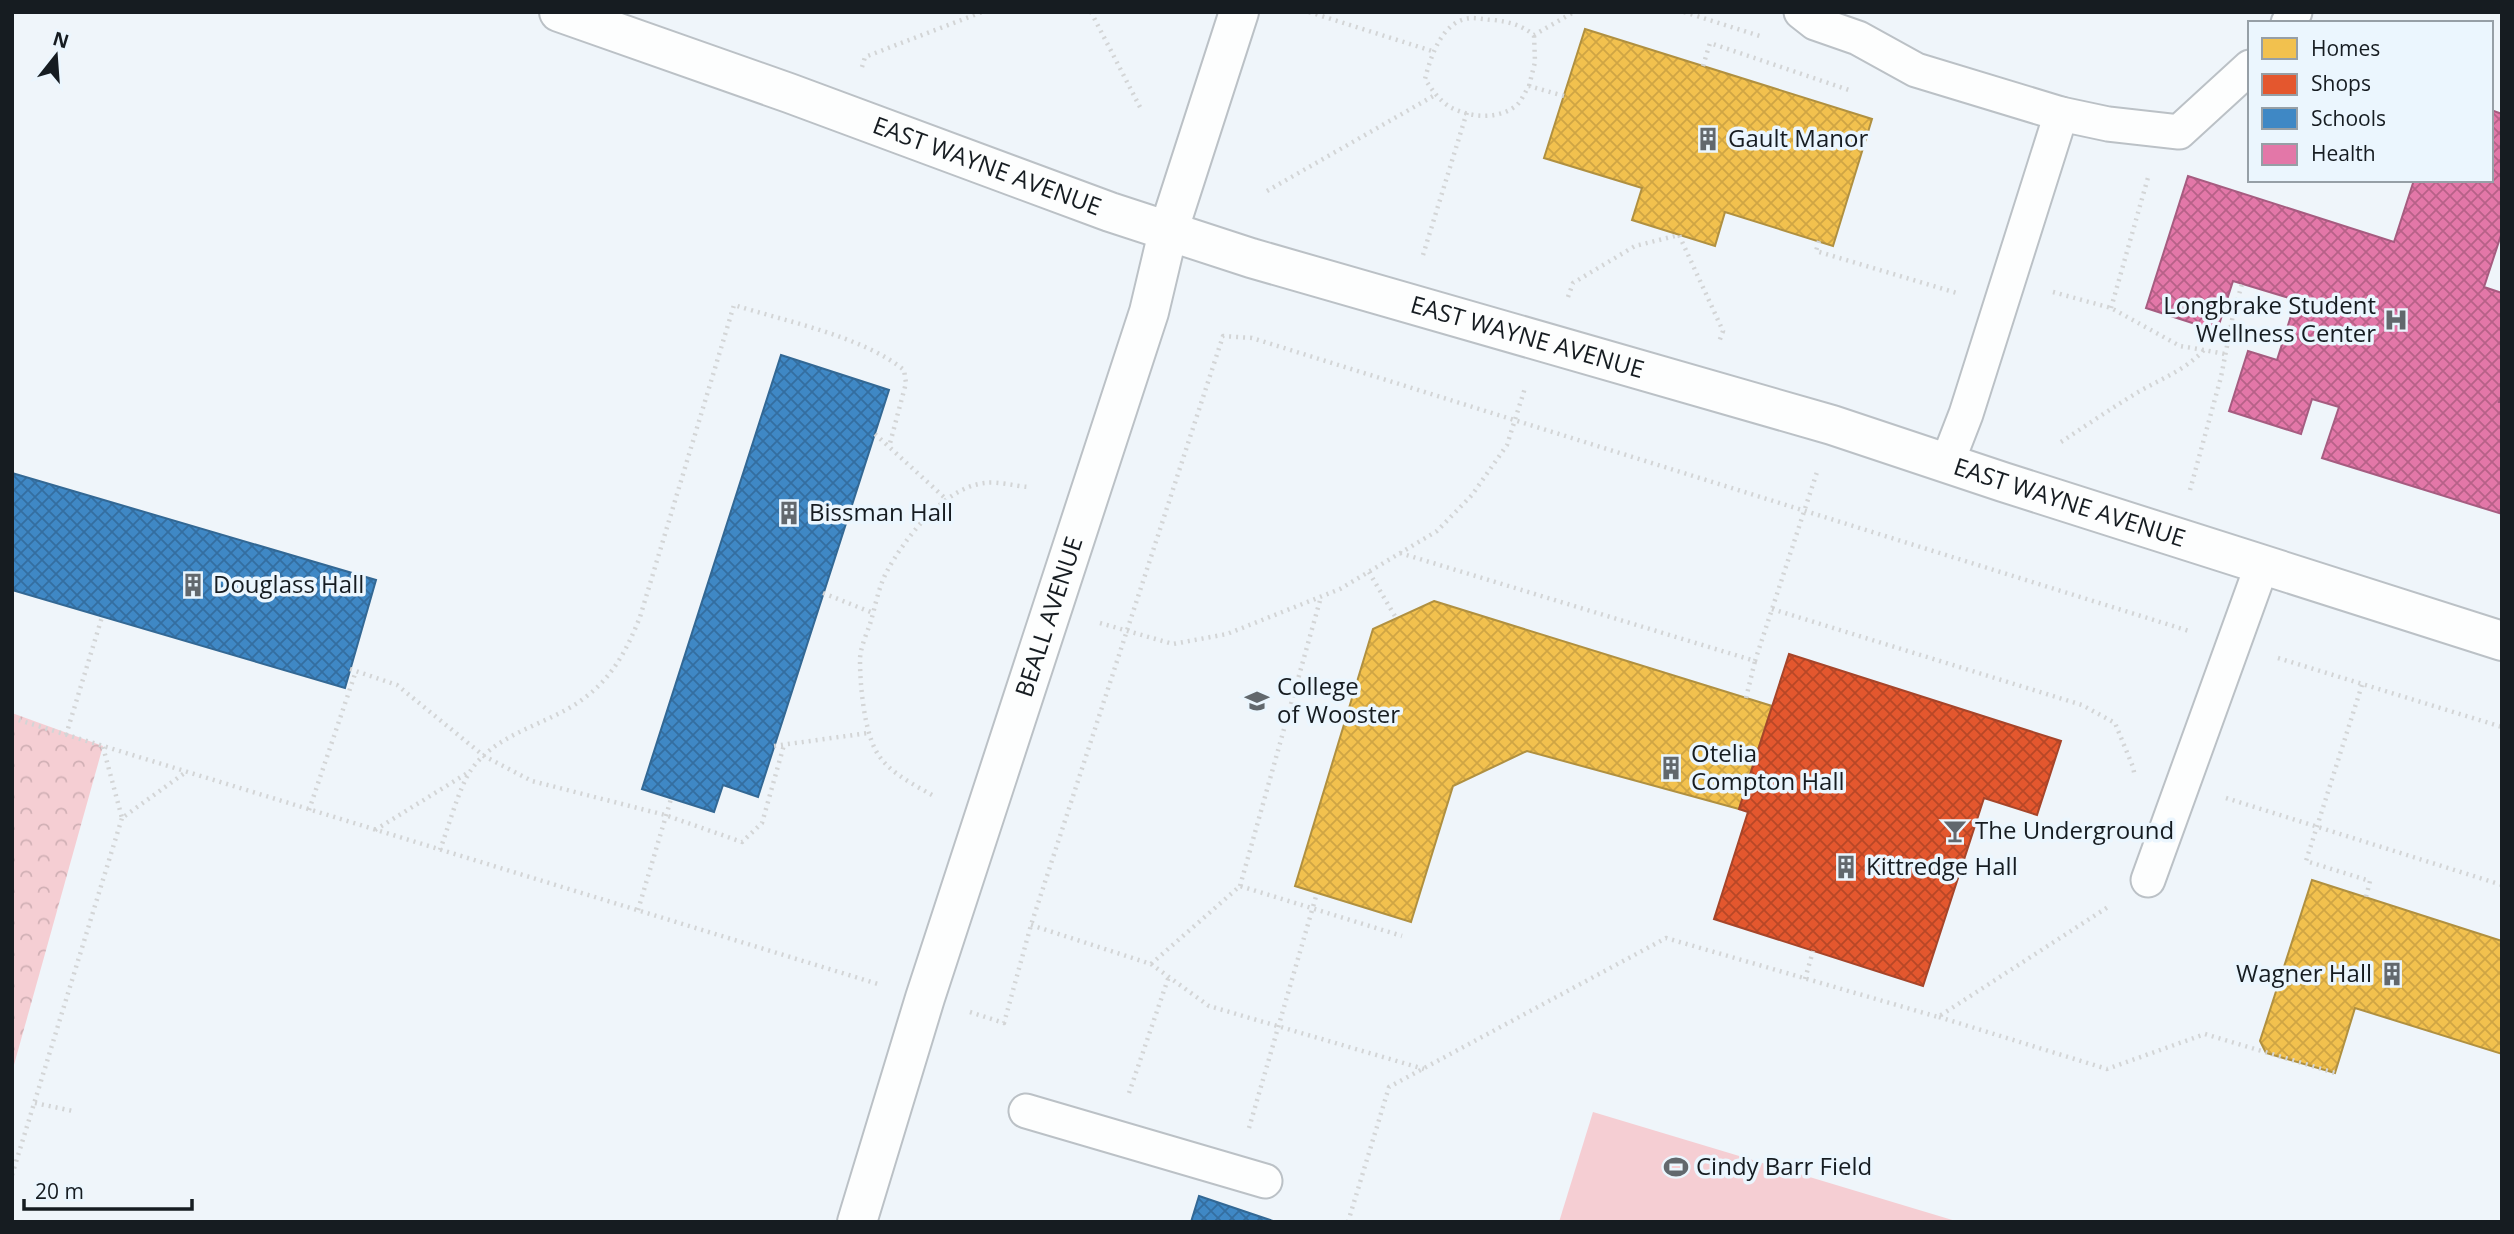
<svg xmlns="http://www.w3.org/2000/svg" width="2514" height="1234" font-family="'Open Sans',sans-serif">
<defs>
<pattern id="forest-crowns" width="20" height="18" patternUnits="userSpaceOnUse" patternTransform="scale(1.75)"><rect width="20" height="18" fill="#f5ced3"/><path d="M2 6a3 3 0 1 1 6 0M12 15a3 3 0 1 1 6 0" fill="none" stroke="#d1b0b5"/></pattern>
<pattern id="homes-cross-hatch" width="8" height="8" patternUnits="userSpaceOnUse" patternTransform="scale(1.75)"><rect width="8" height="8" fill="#f2c14e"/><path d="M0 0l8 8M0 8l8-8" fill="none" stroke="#cfa544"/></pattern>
<pattern id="shops-cross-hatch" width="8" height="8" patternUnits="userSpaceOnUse" patternTransform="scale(1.75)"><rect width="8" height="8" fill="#e4572e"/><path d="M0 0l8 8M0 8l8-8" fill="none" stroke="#b84727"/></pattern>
<pattern id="schools-cross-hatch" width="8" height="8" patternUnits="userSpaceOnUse" patternTransform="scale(1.75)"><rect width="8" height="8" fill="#3f88c5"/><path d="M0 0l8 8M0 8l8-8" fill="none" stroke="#346ea0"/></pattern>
<pattern id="health-cross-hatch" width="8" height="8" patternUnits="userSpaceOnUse" patternTransform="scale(1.75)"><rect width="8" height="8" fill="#e377a8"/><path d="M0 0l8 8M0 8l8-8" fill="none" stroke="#b76188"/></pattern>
</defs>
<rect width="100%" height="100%" fill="#eff5fa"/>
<path fill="url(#forest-crowns)" d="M12,713L103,746L12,1072Z"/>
<path fill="#f5ced3" d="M1593,1112L1959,1222H1559Z"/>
<g fill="url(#homes-cross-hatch)" stroke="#b09040" stroke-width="2">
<path d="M1585,29L1872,119L1833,246L1725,212L1715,246L1632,220L1642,188L1544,158Z"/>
<path d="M1434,601L1772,706L1739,809L1527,751L1453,786L1411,922L1295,886L1373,629Z"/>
<path d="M2312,880L2502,941V1054L2355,1008L2335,1073L2266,1053L2260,1041Z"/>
</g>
<path fill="url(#shops-cross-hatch)" stroke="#a6452a" stroke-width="2" d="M1789,654L2061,741L2037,815L1984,798L1923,986L1714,919L1748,812L1739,809Z"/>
<g fill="url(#schools-cross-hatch)" stroke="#336894" stroke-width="2">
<path d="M781,355L889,390L758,797L723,785L714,812L642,789Z"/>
<path d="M12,473L376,580L345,688L12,590Z"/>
<path d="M1199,1196L1276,1222H1191Z"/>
</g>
<path fill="url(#health-cross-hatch)" stroke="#a65c80" stroke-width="2" d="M2491,110L2502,114V232L2484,287L2502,293V394L2499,402H2502V514L2322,458L2339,407L2312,399L2301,434L2229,411L2248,351L2277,360L2296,300L2233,281L2217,331L2146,308L2188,176L2394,242L2414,180H2491Z"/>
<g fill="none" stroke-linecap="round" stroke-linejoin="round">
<g stroke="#bbc1c6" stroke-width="37">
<g id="lane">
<path d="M1801,12L1815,23L1858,38L1916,70L2061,114"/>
<path d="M2288,23L2295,12"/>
<path d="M1947,463L1966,414L2061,114L2108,124L2179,132L2250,67"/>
<path d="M2148,880L2262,565"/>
<path d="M1026,1111L1265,1181"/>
</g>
</g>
<g stroke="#bbc1c6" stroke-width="42">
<g id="secondary">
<path id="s1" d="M559,12L789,93L1110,212L1251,258L1832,425L2003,482L2502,641"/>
<path id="s2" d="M857,1222L925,998L1149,312L1168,232L1239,12"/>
</g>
</g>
<g stroke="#d3d5d6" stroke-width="4.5" stroke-dasharray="2 5" stroke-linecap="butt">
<path d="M1091,12L1142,111"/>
<path d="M1309,12L1432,51"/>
<path d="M1684,12L1763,37"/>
<path d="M1703,66L1710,43L1849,90"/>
<path d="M862,67L865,57L982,12"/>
<path d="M1529,86L1535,62L1534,35"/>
<path d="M1564,96L1529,86C1525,92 1522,100 1517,105C1499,120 1470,118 1450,107C1439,100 1432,90 1425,79C1431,55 1443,19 1472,18C1479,18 1486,20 1494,20C1510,22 1521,25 1534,35L1574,12"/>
<path d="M1267,191L1435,95"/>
<path d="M1819,241L1816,251L1957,293"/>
<path d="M1423,255L1467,112"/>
<path d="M2053,292L2111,308L2180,346L2204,350"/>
<path d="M1568,297L1573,283L1635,246L1679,235L1723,331L1719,342"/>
<path d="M2111,308L2149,174"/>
<path d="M875,434L946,499"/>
<path d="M2061,442C2087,425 2113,407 2140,391C2163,378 2185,370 2204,350L2225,354"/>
<path d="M2190,490L2221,377L2233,315L2242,284"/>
<path d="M1400,553L1755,661L1817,472"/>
<path d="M1369,572L1396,618"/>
<path d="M823,593L873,613"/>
<path d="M1772,609L2082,705L2115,723L2133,767L2135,777"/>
<path d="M1100,623L1173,644L1227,634L1340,589L1437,531L1472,495L1507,445L1525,388"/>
<path d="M2278,658L2502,727"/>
<path d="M350,669L397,685L484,756L532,781L665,815L742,842L762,823L784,745"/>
<path d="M2362,685L2306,861L2370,881L2366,897"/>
<path d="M1746,698L1755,661"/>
<path d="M12,718L878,984"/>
<path d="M66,735L102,617"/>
<path d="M774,746L868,733"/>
<path d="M103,747L122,818L186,772"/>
<path d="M932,795C911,783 886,771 875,749C864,727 860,685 860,660C860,649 866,635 870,624C875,608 878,589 886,573C904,539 944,487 985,483C996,481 1015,486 1028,487"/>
<path d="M2226,798L2502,885"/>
<path d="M309,810L356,671"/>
<path d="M375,830L469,772"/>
<path d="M440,850C447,831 460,785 471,770C499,730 551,725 587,696C614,675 628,647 640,617L734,305C785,321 864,337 904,370L906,383L889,447"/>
<path d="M1240,886L1321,597"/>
<path d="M638,910L671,799"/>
<path d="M1031,925L1151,964L1209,1006L1424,1069"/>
<path d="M1151,964L1240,886L1402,936"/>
<path d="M1805,979L1813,951"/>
<path d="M970,1012L1004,1023L1031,925L1223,336L1252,338L2189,631"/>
<path d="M1939,1017L2107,1069L2205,1034L2335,1073"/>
<path d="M1129,1093L1169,976"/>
<path d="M35,1103L73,1111"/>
<path d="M1249,1128L1317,893"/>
<path d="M12,1175L122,818"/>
<path d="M1348,1222L1389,1087L1666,938L1938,1017L2111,905"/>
</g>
<use href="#lane" stroke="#fdfefe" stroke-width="33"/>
<use href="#secondary" stroke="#fdfefe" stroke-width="38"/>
</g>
<defs>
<g id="building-bare" transform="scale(1.89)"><path d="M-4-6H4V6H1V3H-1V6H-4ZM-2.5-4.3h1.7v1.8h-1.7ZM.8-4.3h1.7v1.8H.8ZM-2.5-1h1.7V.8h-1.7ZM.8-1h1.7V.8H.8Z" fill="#62686d" stroke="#ebf6fe" stroke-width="2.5" paint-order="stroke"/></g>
<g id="hospital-bare" transform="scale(1.89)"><path d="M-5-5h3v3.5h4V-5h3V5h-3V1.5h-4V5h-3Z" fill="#62686d" stroke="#ebf6fe" stroke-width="2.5" paint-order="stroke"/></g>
<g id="university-bare" transform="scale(1.89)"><path d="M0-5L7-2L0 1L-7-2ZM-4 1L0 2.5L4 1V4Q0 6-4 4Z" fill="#62686d" stroke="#ebf6fe" stroke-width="2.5" paint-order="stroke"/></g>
<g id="bar-bare" transform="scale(1.89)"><path d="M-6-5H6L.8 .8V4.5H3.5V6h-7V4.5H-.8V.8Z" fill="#62686d" stroke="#ebf6fe" stroke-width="2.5" paint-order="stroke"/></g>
<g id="stadium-bare" transform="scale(1.89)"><path d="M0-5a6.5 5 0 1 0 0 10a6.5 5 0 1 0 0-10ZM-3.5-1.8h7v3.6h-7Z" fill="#62686d" stroke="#ebf6fe" stroke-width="2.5" paint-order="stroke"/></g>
</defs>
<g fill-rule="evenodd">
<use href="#building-bare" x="1708" y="139"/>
<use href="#hospital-bare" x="2396" y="320"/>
<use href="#building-bare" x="789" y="513"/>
<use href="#building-bare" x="193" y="585"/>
<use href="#university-bare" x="1257" y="701"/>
<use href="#building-bare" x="1671" y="768"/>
<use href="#bar-bare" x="1955" y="831"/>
<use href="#building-bare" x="1846" y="867"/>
<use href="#building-bare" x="2392" y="974"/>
<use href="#stadium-bare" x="1676" y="1167"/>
</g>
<g text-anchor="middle" stroke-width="7" stroke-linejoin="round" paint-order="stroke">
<g font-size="24" fill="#161c21" stroke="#ebf6fe" text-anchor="start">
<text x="1728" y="147">Gault Manor</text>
<text x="2376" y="314" text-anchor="end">Longbrake Student<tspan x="2376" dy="28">Wellness Center</tspan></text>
<text x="809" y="521">Bissman Hall</text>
<text x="213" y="593">Douglass Hall</text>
<text x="1277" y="695">College<tspan x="1277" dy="28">of Wooster</tspan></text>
<text x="1691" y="762">Otelia<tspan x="1691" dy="28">Compton Hall</tspan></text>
<text x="1975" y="839">The Underground</text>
<text x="1866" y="875">Kittredge Hall</text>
<text x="2372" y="982" text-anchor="end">Wagner Hall</text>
<text x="1696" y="1175">Cindy Barr Field</text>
</g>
<g font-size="24" fill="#161c21" stroke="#ebf6fe">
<text dy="8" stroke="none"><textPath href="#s1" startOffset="455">EAST WAYNE AVENUE</textPath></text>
<text dy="8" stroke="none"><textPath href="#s1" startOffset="1022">EAST WAYNE AVENUE</textPath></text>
<text dy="8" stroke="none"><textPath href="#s1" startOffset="1589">EAST WAYNE AVENUE</textPath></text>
<text dy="8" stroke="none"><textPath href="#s2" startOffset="635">BEALL AVENUE</textPath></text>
</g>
</g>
<rect width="2514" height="1234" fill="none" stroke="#161c21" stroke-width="28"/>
<rect x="2248" y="21" width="245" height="161" fill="#ebf6fe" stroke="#969fa6" stroke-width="2"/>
<rect x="2262" y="38" width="35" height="21" fill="#f2c14e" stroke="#969fa6" stroke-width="2"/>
<text x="2311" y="56" font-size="21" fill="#161c21">Homes</text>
<rect x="2262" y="74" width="35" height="21" fill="#e4572e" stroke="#969fa6" stroke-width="2"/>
<text x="2311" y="91" font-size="21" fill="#161c21">Shops</text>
<rect x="2262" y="108" width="35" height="21" fill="#3f88c5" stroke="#969fa6" stroke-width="2"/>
<text x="2311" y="126" font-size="21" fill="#161c21">Schools</text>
<rect x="2262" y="144" width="35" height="21" fill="#e377a8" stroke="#969fa6" stroke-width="2"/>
<text x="2311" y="161" font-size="21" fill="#161c21">Health</text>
<g transform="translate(56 56) rotate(17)" stroke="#ebf6fe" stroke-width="5" paint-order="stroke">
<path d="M0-5L12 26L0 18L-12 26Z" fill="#161c21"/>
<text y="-10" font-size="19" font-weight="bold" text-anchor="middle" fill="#161c21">N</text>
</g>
<path d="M24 1199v10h168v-10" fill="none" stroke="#161c21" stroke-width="3.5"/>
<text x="35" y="1199" font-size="21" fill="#161c21" stroke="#ebf6fe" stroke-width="5" paint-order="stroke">20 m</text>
</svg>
